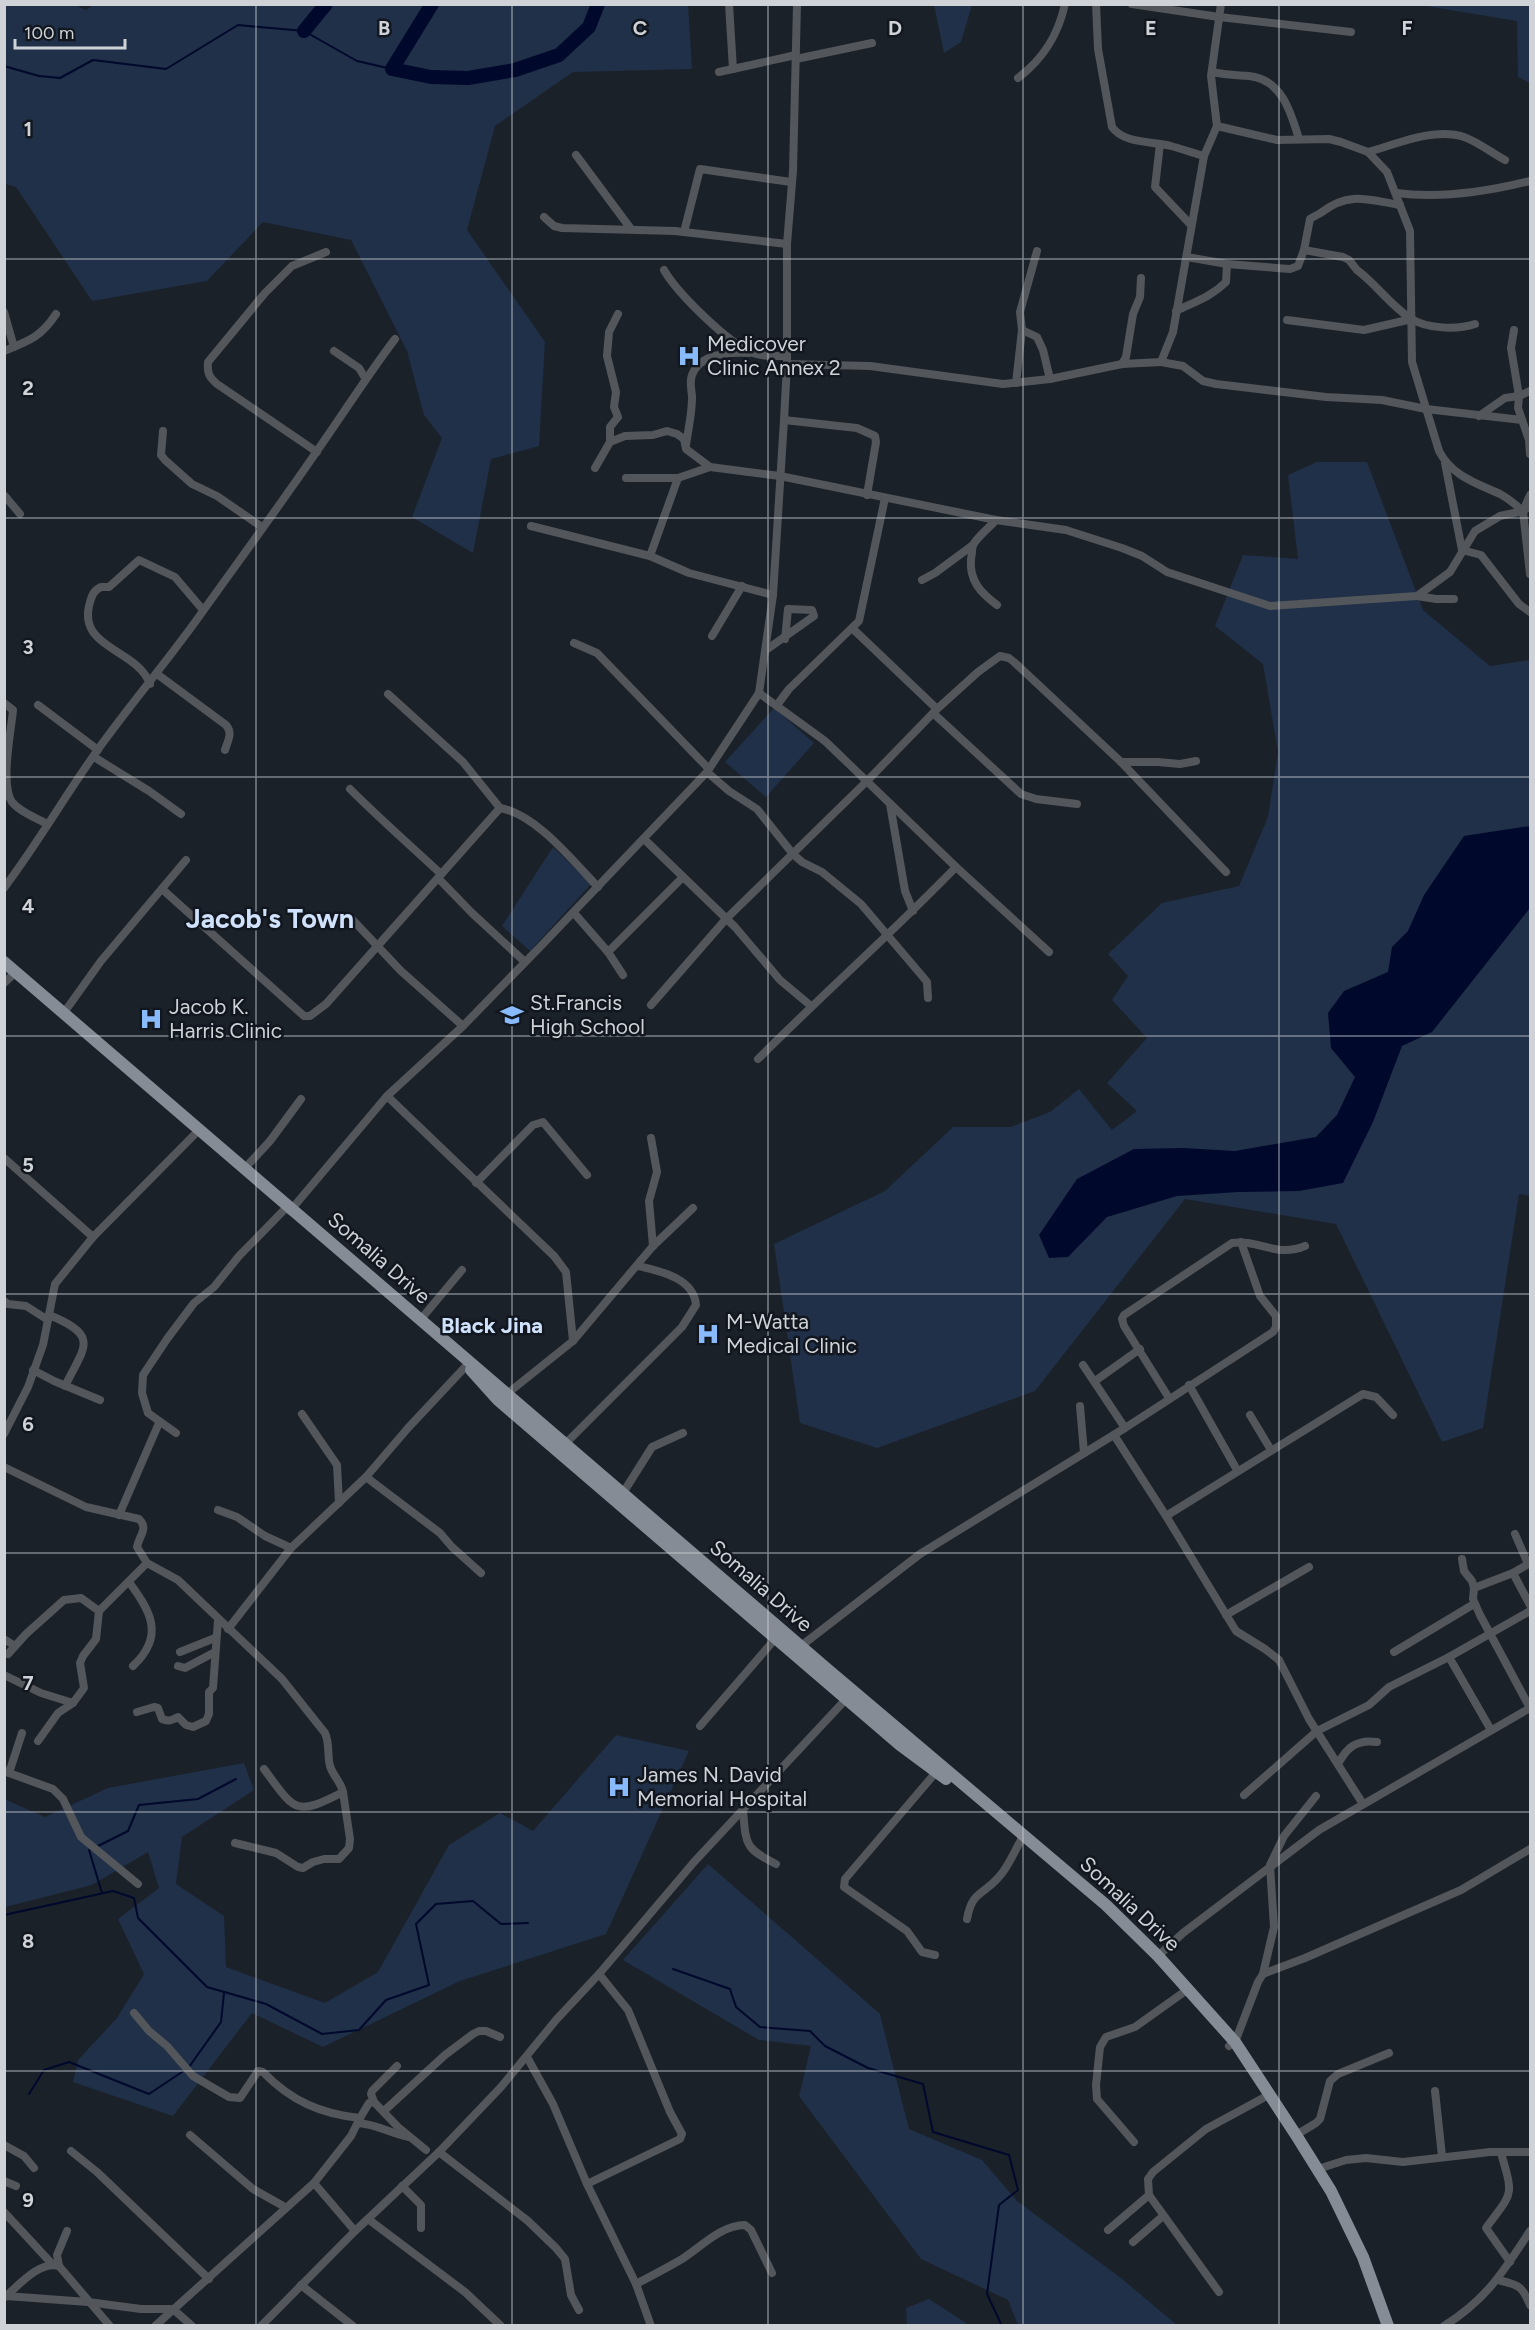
<svg xmlns="http://www.w3.org/2000/svg" width="1535" height="2330" font-family="Figtree,sans-serif">
<rect width="100%" height="100%" fill="#1b2129"/>
<g fill="#1f3048">
<path d="M93,5H688L692,69L573,72L495,126L467,230L545,342L539,446L491,459L473,553L412,517L442,438L424,415L407,351L351,240L263,222L207,281L92,301L16,187L5,184V5H75L86,10Z"/>
<path d="M934,5H972L961,42L944,53Z"/>
<path d="M1420,5H1530V83L1518,77L1517,21Z"/>
<path d="M1317,462H1367L1423,610L1490,666L1530,660V1196L1519,1194L1483,1428L1442,1442L1336,1224L1185,1199L1035,1391L877,1448L800,1423L774,1244L885,1191L953,1127H1011L1050,1112L1079,1089L1112,1130L1137,1111L1107,1083L1147,1038L1112,1000L1128,976L1108,954L1162,903L1239,886L1268,817L1278,752L1263,664L1215,626L1243,555L1298,559L1288,475Z"/>
<path d="M774,708L814,743L766,797L725,762Z"/>
<path d="M553,847L591,884L530,951L502,926Z"/>
<path d="M616,1735L689,1751L606,1934L460,1981L323,2047L252,2013L173,2116L73,2082L78,2060L117,2018L144,1974L118,1919L159,1888L148,1852L92,1885L5,1907L4,1799L45,1817L108,1788L244,1763L254,1790L182,1837L176,1884L224,1916L226,1967L325,2003L378,1972L449,1845L500,1813L533,1831Z"/>
<path d="M708,1864L880,2014L909,2129L982,2160L1017,2201L1121,2278L1177,2325H1018L1008,2300L921,2259L799,2096L811,2046L759,2040L623,1960Z"/>
<path d="M929,2299L969,2325H907L906,2308Z"/>
</g>
<path fill="#00082c" d="M1530,826V908L1432,1032L1402,1046L1373,1122L1343,1183L1299,1191L1238,1192L1177,1196L1107,1217L1068,1257L1049,1258L1039,1235L1077,1179L1134,1149L1183,1148L1235,1151L1316,1137L1337,1115L1355,1077L1331,1048L1328,1013L1344,991L1388,972L1392,947L1408,931L1424,895L1464,836Z"/>
<g fill="none" stroke-linecap="round" stroke-linejoin="round">
<g stroke="#00082c" stroke-width="2">
<path d="M4,66L39,76L60,78L93,60L166,69L238,25L304,31L357,61L392,69"/>
<path d="M98,1846L128,1831L139,1805L198,1799L236,1779"/>
<path d="M93,1849L89,1850L102,1893"/>
<path d="M4,1915L113,1891L134,1898L138,1918L207,1987L266,2004L322,2034L359,2030L386,2000L429,1985L416,1924L436,1904L473,1901L501,1924L528,1923"/>
<path d="M673,1969L730,1989L736,2007L760,2027L810,2031L825,2046L868,2068L923,2084L933,2132L1009,2155L1018,2190L999,2205L987,2294L1002,2326"/>
<path d="M189,2067L221,2022L224,1993"/>
<path d="M29,2094L44,2070L69,2062L149,2094L185,2070"/>
</g>
<g stroke="#00082c" stroke-width="14">
<path d="M432,4L392,69L431,77L468,78L515,70L559,55L589,27L598,4"/>
<path d="M304,31L326,4"/>
</g>
<g stroke="#53565a" stroke-width="8">
<path d="M729,4L733,69"/>
<path d="M1096,4L1098,49L1112,127C1124,144 1152,141 1171,146C1182,149 1193,153 1204,156"/>
<path d="M1132,4L1219,17L1351,32"/>
<path d="M796,59L872,43"/>
<path d="M719,72L796,55"/>
<path d="M1212,72C1225,75 1236,75 1249,76C1282,79 1291,113 1299,139"/>
<path d="M1018,78C1043,59 1058,36 1065,4"/>
<path d="M1217,126L1277,140L1329,139L1341,142L1368,152L1387,172L1410,231L1412,362L1439,451C1452,476 1476,483 1500,494C1508,498 1516,505 1523,511"/>
<path d="M1160,144L1155,187L1191,225"/>
<path d="M1368,152C1397,144 1434,127 1464,137C1478,142 1492,153 1505,160"/>
<path d="M576,155L631,229"/>
<path d="M1396,193C1441,199 1486,192 1530,181"/>
<path d="M544,217L554,226L562,228L675,231L787,244"/>
<path d="M684,232L700,169L791,182"/>
<path d="M1304,250L1343,257L1349,260L1357,270C1376,284 1390,305 1410,318C1426,329 1457,330 1475,324"/>
<path d="M1187,257L1227,264L1290,269L1298,266L1304,250L1310,219C1314,216 1318,215 1322,212C1349,191 1369,200 1400,205"/>
<path d="M664,270C677,293 729,344 753,353C764,357 775,356 786,356"/>
<path d="M1176,311C1194,302 1211,297 1226,282L1227,264"/>
<path d="M4,312L14,347"/>
<path d="M1287,320L1364,330L1412,319"/>
<path d="M1022,330L1037,337L1043,350L1050,379"/>
<path d="M1514,330L1511,348L1519,396L1518,408L1529,440L1530,454"/>
<path d="M4,351C29,341 41,337 56,314"/>
<path d="M334,351L359,368L365,378"/>
<path d="M1161,362L1183,366L1203,381L1216,384L1326,397L1382,400L1426,409L1522,420"/>
<path d="M787,364L870,366L1003,384L1050,379L1122,364L1161,362L1173,332L1204,156L1217,126L1211,76L1221,4"/>
<path d="M1122,364L1126,357L1133,314L1140,297L1141,278"/>
<path d="M1016,383L1022,330L1020,312L1037,251"/>
<path d="M1479,416L1505,398L1519,396L1530,391"/>
<path d="M784,420L857,428L875,436L876,442L867,495"/>
<path d="M163,431L161,455L165,460L192,484L217,496L262,527"/>
<path d="M610,442V427L618,417L614,407L616,392L607,356L609,332L618,314"/>
<path d="M686,445C688,430 692,414 692,398C692,390 689,383 692,375C700,353 730,352 749,353"/>
<path d="M317,452L217,384C209,377 207,373 208,362L265,293L292,266L326,252"/>
<path d="M1445,463L1462,550L1481,555L1519,604L1530,612"/>
<path d="M595,468L610,442L625,436L653,435L667,431L677,434L684,439L686,449L710,467L780,476L996,520L1066,530L1122,548L1142,556L1167,572L1270,606L1417,596L1450,572L1475,531L1500,516L1523,511L1530,506"/>
<path d="M626,478H678L710,467"/>
<path d="M4,495L20,514"/>
<path d="M1530,495L1523,511L1530,574"/>
<path d="M996,520C989,528 978,536 973,545C972,548 972,555 971,559C969,581 981,593 997,605"/>
<path d="M531,526L650,556L689,573L773,595"/>
<path d="M650,556L678,478"/>
<path d="M922,580L935,573L973,545"/>
<path d="M1417,596L1436,599H1454"/>
<path d="M852,628L937,709"/>
<path d="M712,636L742,586"/>
<path d="M574,643L597,653L708,768"/>
<path d="M766,650L814,616L812,610L788,609L785,639"/>
<path d="M157,674L226,725C233,733 228,740 225,750"/>
<path d="M150,684C137,648 76,649 90,602C92,595 94,590 101,587H109L139,560L175,577L203,610"/>
<path d="M388,694L463,762L500,808C536,814 573,861 598,887"/>
<path d="M4,703L13,710C11,732 0,784 12,802C20,812 36,818 47,824"/>
<path d="M38,705L98,750"/>
<path d="M777,705L789,689L859,621L885,498"/>
<path d="M933,713L1021,794L1036,799L1077,804"/>
<path d="M94,757L149,791L181,814"/>
<path d="M1121,762H1158L1180,764L1196,761"/>
<path d="M707,772L729,791L757,809L793,854L802,862L822,872L861,904L923,977L927,982L928,998"/>
<path d="M350,789C380,819 411,846 441,874"/>
<path d="M890,804L905,891L913,911"/>
<path d="M644,839L735,927L780,980L811,1006"/>
<path d="M956,867L1049,952"/>
<path d="M438,878L472,913L525,962"/>
<path d="M4,888C38,843 66,794 99,748C132,702 170,658 203,611C241,558 280,505 317,451C343,414 367,376 395,339"/>
<path d="M162,889L304,1016H310L326,1004L500,808"/>
<path d="M574,913L608,952L623,975"/>
<path d="M349,916L401,971L463,1026"/>
<path d="M608,952L683,877"/>
<path d="M4,983L16,972"/>
<path d="M651,1005L726,919L868,780L937,709L978,672L1000,656L1009,658L1014,662L1121,762L1226,872"/>
<path d="M63,1014L101,961L186,860"/>
<path d="M758,1059C823,994 892,933 956,867L825,741L759,693"/>
<path d="M387,1096L554,1256L566,1272L573,1341"/>
<path d="M651,1138L657,1172L649,1201L653,1246"/>
<path d="M4,1158L93,1237"/>
<path d="M245,1168L270,1141L301,1099"/>
<path d="M476,1183L533,1125L543,1122L587,1175"/>
<path d="M290,1211L387,1096L463,1026L540,947L707,772L759,693L773,595L784,420L787,364V244L793,171L797,4"/>
<path d="M4,1301L8,1304L26,1306L48,1320"/>
<path d="M49,1315C101,1336 84,1347 65,1386"/>
<path d="M421,1319L462,1270"/>
<path d="M1083,1365L1125,1428"/>
<path d="M33,1370L54,1381L100,1400"/>
<path d="M1095,1381L1140,1349"/>
<path d="M1189,1385L1237,1470"/>
<path d="M508,1393L573,1341L653,1246L693,1208"/>
<path d="M1169,1398L1124,1326L1122,1319L1124,1315L1232,1243C1258,1239 1276,1258 1305,1246"/>
<path d="M1080,1406L1084,1453"/>
<path d="M302,1414L337,1465L339,1503"/>
<path d="M1250,1415L1271,1450"/>
<path d="M176,1433L148,1413L142,1393L143,1375L167,1339L194,1303L214,1287L239,1256L284,1210"/>
<path d="M4,1434L28,1387L43,1345L55,1284L93,1237L195,1134"/>
<path d="M1114,1435L1166,1516L1236,1631L1265,1649L1279,1660L1309,1719L1363,1804"/>
<path d="M566,1443L682,1327L696,1305C694,1278 660,1271 638,1266"/>
<path d="M4,1467L86,1507L139,1519C149,1529 139,1535 137,1547L147,1563L178,1580L282,1679L325,1733C330,1744 327,1755 330,1766C333,1776 341,1782 343,1792L350,1839L349,1848L339,1859H324L313,1862L303,1868L298,1867L276,1853L235,1843"/>
<path d="M366,1477L440,1533L452,1547L481,1573"/>
<path d="M623,1493L652,1447L683,1433"/>
<path d="M218,1510L237,1517L265,1536L291,1548"/>
<path d="M119,1515L159,1423"/>
<path d="M1166,1516L1363,1394L1376,1397L1393,1415"/>
<path d="M1515,1534L1528,1564"/>
<path d="M1462,1559L1464,1571L1472,1581L1474,1588L1473,1599L1480,1615L1530,1708"/>
<path d="M1530,1563L1513,1573L1530,1605"/>
<path d="M129,1582C151,1612 165,1636 133,1666"/>
<path d="M1474,1588L1513,1573"/>
<path d="M1226,1615L1309,1567"/>
<path d="M228,1629L291,1548L366,1477L408,1428L467,1365"/>
<path d="M4,1639L15,1646"/>
<path d="M801,1646L920,1554L1125,1428L1273,1332L1276,1327V1316L1260,1296L1241,1242"/>
<path d="M180,1652L215,1638"/>
<path d="M1394,1652L1474,1604"/>
<path d="M8,1654L26,1634L64,1600L81,1598L99,1611"/>
<path d="M1449,1657L1491,1730"/>
<path d="M178,1666L185,1668L215,1652"/>
<path d="M4,1675L41,1693L73,1703"/>
<path d="M137,1712L154,1707L158,1708L162,1719C169,1722 172,1720 178,1717L186,1725L193,1727L206,1721L209,1714V1692L213,1688L218,1620"/>
<path d="M700,1726L776,1638"/>
<path d="M38,1741L58,1713L73,1703L84,1688L80,1663L83,1656L96,1639L99,1611L147,1563"/>
<path d="M1338,1764C1347,1747 1357,1739 1377,1742"/>
<path d="M264,1769C295,1811 295,1817 343,1792"/>
<path d="M5,1771L9,1773L22,1733"/>
<path d="M9,1773L53,1789L63,1799L81,1837L138,1884"/>
<path d="M1244,1795L1317,1731L1369,1705L1389,1687L1449,1657L1530,1611"/>
<path d="M743,1810C746,1844 744,1848 776,1864"/>
<path d="M967,1919C972,1891 982,1896 998,1878C1008,1868 1014,1852 1021,1840"/>
<path d="M935,1955L922,1952L907,1931L844,1887L845,1879L937,1771"/>
<path d="M1158,1956L1183,1933L1319,1830L1530,1708"/>
<path d="M1263,1974L1274,1927L1270,1865L1284,1836L1316,1796"/>
<path d="M134,2013L149,2031L167,2046L193,2076L229,2097L240,2098L258,2071L263,2072C291,2101 321,2114 360,2118L369,2103L374,2102L398,2127L426,2150"/>
<path d="M1229,2046L1235,2042L1258,1982L1263,1974L1305,1958L1461,1890L1530,1849"/>
<path d="M527,2057L553,2104L587,2184L636,2284L651,2326"/>
<path d="M1435,2091L1442,2156"/>
<path d="M374,2102L371,2094L372,2091L397,2066"/>
<path d="M384,2111L445,2055L473,2034L479,2031H486L500,2037"/>
<path d="M358,2123C376,2124 392,2134 409,2137"/>
<path d="M190,2135L253,2189L285,2207"/>
<path d="M1296,2135L1316,2123L1320,2119L1330,2081L1338,2074L1389,2053"/>
<path d="M1134,2142L1097,2099L1096,2085L1100,2047L1106,2037L1135,2027L1184,1992"/>
<path d="M4,2145L24,2156L34,2168"/>
<path d="M71,2151L97,2172L209,2279"/>
<path d="M439,2152L528,2221L556,2248L565,2259L571,2295L579,2310"/>
<path d="M1501,2153C1514,2198 1513,2191 1486,2228L1510,2262"/>
<path d="M1318,2169L1346,2160L1366,2158L1403,2162L1490,2152H1530"/>
<path d="M4,2181L16,2186"/>
<path d="M314,2183L351,2136L360,2118"/>
<path d="M587,2184L680,2139L682,2134L670,2112L628,2010L599,1974"/>
<path d="M402,2186L421,2205V2228"/>
<path d="M4,2212L53,2265"/>
<path d="M368,2219L465,2292L501,2326"/>
<path d="M1108,2230L1149,2195"/>
<path d="M1133,2242L1163,2216"/>
<path d="M59,2266L57,2255L67,2231"/>
<path d="M1498,2280C1518,2285 1522,2285 1530,2305"/>
<path d="M636,2284C651,2276 667,2268 682,2259C701,2247 721,2225 745,2225L751,2230L772,2273"/>
<path d="M301,2285L353,2326"/>
<path d="M1219,2292L1149,2195L1148,2179L1153,2172L1206,2129L1265,2097"/>
<path d="M6,2296L88,2302L141,2309H173L192,2326"/>
<path d="M5,2297C19,2285 39,2261 59,2266L110,2326"/>
<path d="M155,2326L314,2183L355,2231"/>
<path d="M261,2326L355,2231L439,2152L501,2087L556,2020L599,1974L694,1862L848,1697"/>
<path d="M1444,2326C1487,2299 1503,2272 1530,2231"/>
</g>
<g stroke="#868c95" stroke-width="12">
<path d="M4,962L826,1668L1106,1905L1158,1956L1235,2042L1296,2135L1331,2191L1363,2257L1388,2326"/>
<path d="M471,1370L498,1400L900,1745L946,1779"/>
</g>
</g>
<path fill="none" stroke="#cfd3d8" stroke-width="1.5" stroke-opacity="0.55" d="M256,4V2326M512,4V2326M768,4V2326M1023,4V2326M1279,4V2326M4,259H1530M4,518H1530M4,777H1530M4,1036H1530M4,1294H1530M4,1553H1530M4,1812H1530M4,2071H1530"/>
<defs>
<g id="hospital-bare" transform="scale(1.8)"><path d="M-5-5h3v3.5h4V-5h3V5h-3V1.5h-4V5h-3Z" fill="#89bafc" stroke="#12171f" stroke-width="2.5" paint-order="stroke"/></g>
<g id="school-bare" transform="scale(1.8)"><path d="M0-5L7-2L0 1L-7-2ZM-4 1L0 2.5L4 1V4Q0 6-4 4Z" fill="#89bafc" stroke="#12171f" stroke-width="2.5" paint-order="stroke"/></g>
</defs>
<g fill-rule="evenodd">
<use href="#hospital-bare" x="689" y="356"/>
<use href="#school-bare" x="512" y="1015"/>
<use href="#hospital-bare" x="151" y="1019"/>
<use href="#hospital-bare" x="708" y="1334"/>
<use href="#hospital-bare" x="619" y="1787"/>
</g>
<g text-anchor="middle" stroke-width="5" stroke-linejoin="round" paint-order="stroke">
<g font-size="21" fill="#cfd3d8" stroke="#12171f" text-anchor="start">
<text x="707" y="351">Medicover<tspan x="707" dy="24">Clinic Annex 2</tspan></text>
<text x="530" y="1010">St.Francis<tspan x="530" dy="24">High School</tspan></text>
<text x="169" y="1014">Jacob K.<tspan x="169" dy="24">Harris Clinic</tspan></text>
<text x="726" y="1329">M-Watta<tspan x="726" dy="24">Medical Clinic</tspan></text>
<text x="637" y="1782">James N. David<tspan x="637" dy="24">Memorial Hospital</tspan></text>
</g>
<g font-size="21" fill="#cfd3d8" stroke="#12171f">
<text transform="translate(379 1258) rotate(41)" y="7">Somalia Drive</text>
<text transform="translate(761 1586) rotate(41)" y="7">Somalia Drive</text>
<text transform="translate(1130 1904) rotate(43)" y="7">Somalia Drive</text>
</g>
<g font-size="22" font-weight="bold" fill="#cfe1fb" stroke="#12171f">
<text x="492" y="1333">Black Jina</text>
</g>
<g font-size="27" font-weight="bold" fill="#cfe1fb" stroke="#12171f">
<text x="270" y="928">Jacob's Town</text>
</g>
</g>
<g font-size="20" text-anchor="middle" font-weight="bold" fill="#cfd3d8" stroke="#12171f" stroke-width="5" stroke-linejoin="round" paint-order="stroke">
<text x="384" y="35">B</text>
<text x="640" y="35">C</text>
<text x="895" y="35">D</text>
<text x="1151" y="35">E</text>
<text x="1407" y="35">F</text>
<text x="28" y="136">1</text>
<text x="28" y="395">2</text>
<text x="28" y="654">3</text>
<text x="28" y="913">4</text>
<text x="28" y="1172">5</text>
<text x="28" y="1431">6</text>
<text x="28" y="1690">7</text>
<text x="28" y="1948">8</text>
<text x="28" y="2207">9</text>
</g>
<rect width="1535" height="2330" fill="none" stroke="#cfd3d8" stroke-width="12"/>
<path d="M15 39v9h110v-9" fill="none" stroke="#cfd3d8" stroke-width="3"/>
<text x="24" y="39" font-size="18" fill="#cfd3d8" stroke="#12171f" stroke-width="4.5" paint-order="stroke">100 m</text>
</svg>
